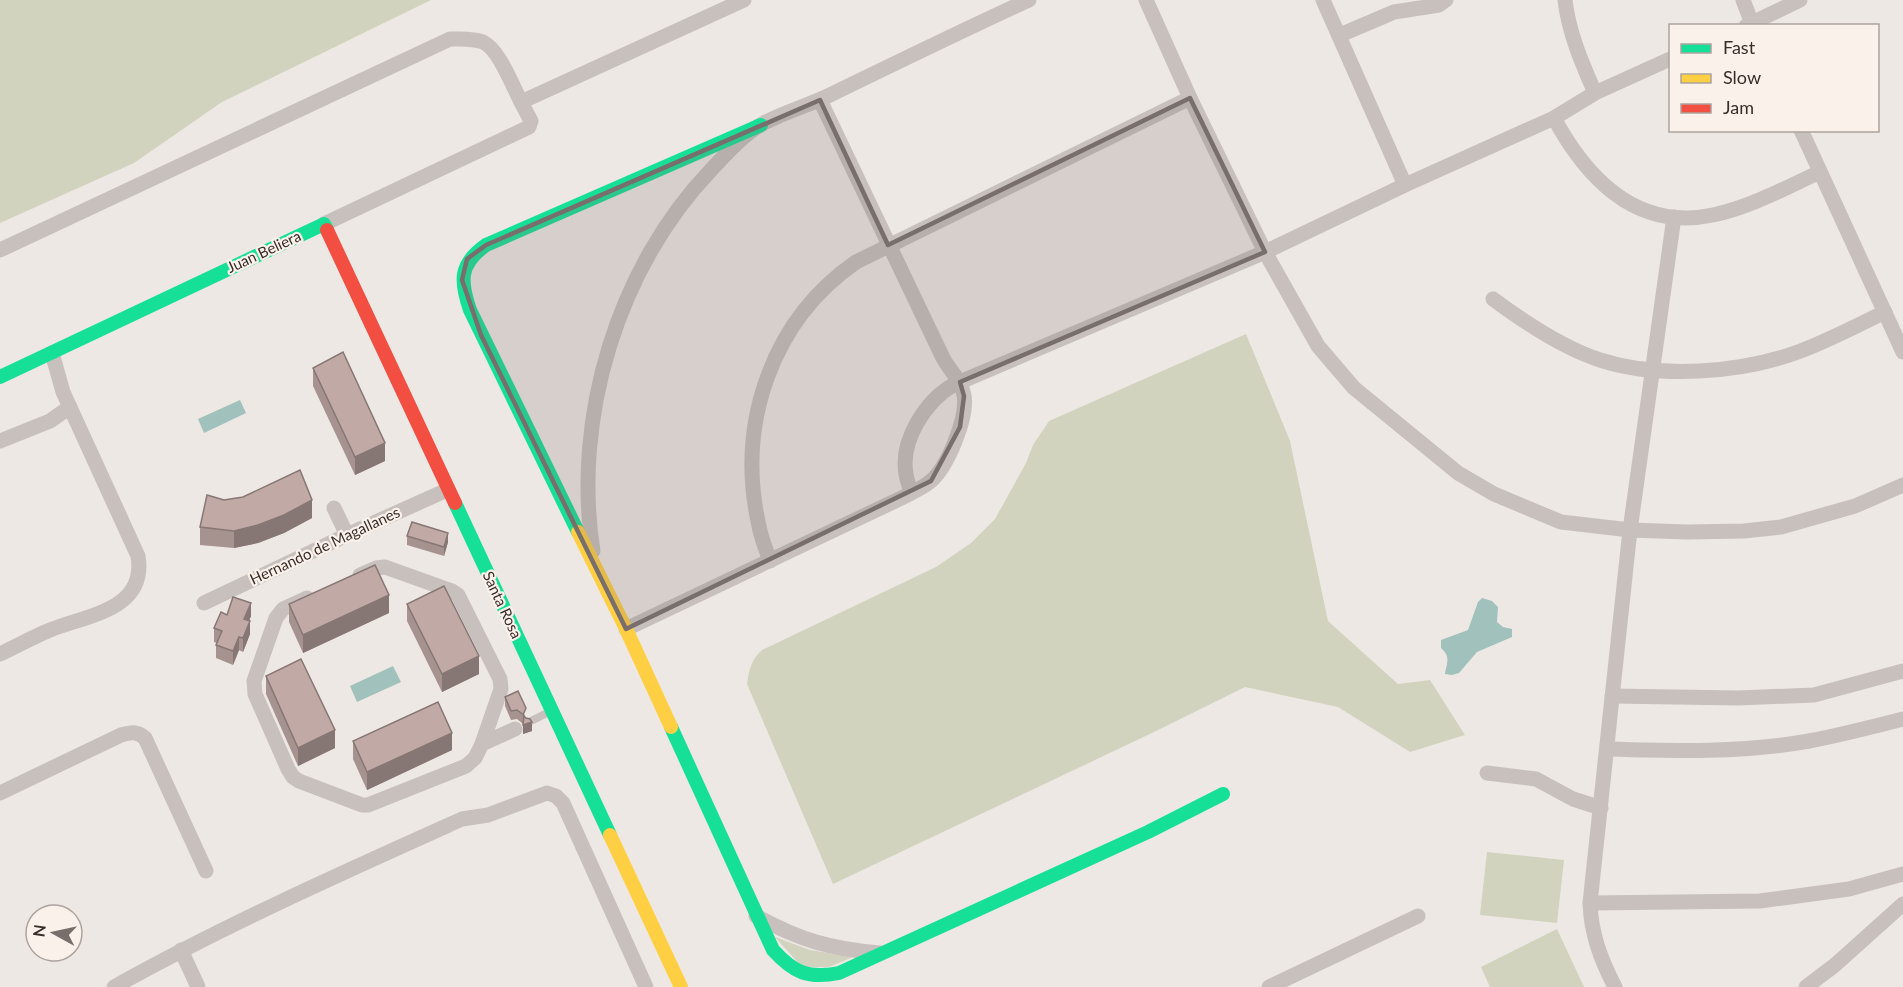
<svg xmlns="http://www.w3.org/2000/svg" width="1903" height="987" font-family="Lato,sans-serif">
<rect width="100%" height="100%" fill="#eee8e4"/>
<g fill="#d2d3be">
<path d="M0,0H431L222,102L134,163L0,223Z"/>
<path d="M1246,334L1290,441L1328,621L1398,684L1430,680L1465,735L1410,752L1338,707L1245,687L1152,733L833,884L747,684C749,670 751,660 762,650L936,567L971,543L995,519L1026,463L1033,445L1049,421Z"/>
<path d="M1487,852L1564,860L1557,923L1480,915Z"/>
<path d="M1557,929L1584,987H1490L1481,967Z"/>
<path d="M775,937L810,950L853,957L829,967H802Z"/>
</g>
<g fill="#a0c1bc">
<path d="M240,400L246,413L204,433L198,419Z"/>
<path d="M1482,598L1492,601L1498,607L1497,622L1503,627L1512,629V637L1477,652L1459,673L1452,675L1445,674C1447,662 1451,657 1441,648V640L1468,630L1478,602Z"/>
<path d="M393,666L401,682L357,702L350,686Z"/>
</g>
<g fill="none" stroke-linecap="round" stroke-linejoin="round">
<path stroke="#c7c0bc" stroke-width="8" d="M529,722L551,711"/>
<g stroke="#c7c0bc" stroke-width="15">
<path d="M1146,0L1190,98L1265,252L1318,346L1354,388L1458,473L1494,494L1561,522L1630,530L1687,532L1744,531L1781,527L1855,506L1903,485"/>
<path d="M1323,0L1405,185"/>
<path d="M1565,0C1569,34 1582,63 1595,93"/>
<path d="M1743,0L1753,26"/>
<path d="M1746,26L1800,0"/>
<path d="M1340,35L1394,12L1439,5L1446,0"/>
<path d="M1554,118C1587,179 1637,231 1713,215C1751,207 1785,188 1820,172"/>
<path d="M1801,130L1903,352"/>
<path d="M324,224L529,127L531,121L521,102L744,0"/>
<path d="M0,250L450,39C461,39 473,38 483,42C499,49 513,87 521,102"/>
<path d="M1493,299C1524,322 1563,348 1600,360C1659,379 1740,373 1798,352C1828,341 1856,326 1885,312"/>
<path d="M0,441L50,421L70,407"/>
<path d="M911,492C909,486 907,480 906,474C900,440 926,401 953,385L1265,252L1405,185L1554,118L1595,93L1670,59"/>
<path d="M334,508L347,535"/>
<path d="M593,551C572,418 618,267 711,170C726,154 743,135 762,124C784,112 810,105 832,94C898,62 963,30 1029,0"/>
<path d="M770,561C766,549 761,538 759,526C736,425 771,321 856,262L1190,98"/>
<path d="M360,575L376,568L385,567L452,591L458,595L500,679L501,689L482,744"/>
<path d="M307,598L283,609L276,618L254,681L255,694L288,769L293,777L299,781L362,805H368L466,766L475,758L482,744L515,729"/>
<path d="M204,603L347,535L447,490"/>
<path d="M626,629L893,502C905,496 920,490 931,481C948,466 968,417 964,395C961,380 950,371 943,358L820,100"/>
<path d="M0,654C17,646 33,637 50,630C87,615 147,610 138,556L63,392L52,353"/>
<path d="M1612,696L1738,698L1814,695L1903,671"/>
<path d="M1608,749C1674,751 1743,753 1809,741C1841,735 1872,727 1903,719"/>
<path d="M1487,773L1536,779L1573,799L1601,808"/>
<path d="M0,793L121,735C131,732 137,731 145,738L206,871"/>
<path d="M1590,903L1760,901L1849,889L1903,874"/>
<path d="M756,916C800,940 830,949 880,953"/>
<path d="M181,950L198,987"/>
<path d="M114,987C227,924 344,872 462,819L488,815L547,793L556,796L563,803L646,987"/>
<path d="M1269,987L1418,916"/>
<path d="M1615,987C1601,960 1591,934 1590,903L1630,530L1674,217"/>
<path d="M1806,987L1835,965L1903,904"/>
</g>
<g stroke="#16e098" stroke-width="14">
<path d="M0,377L324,224L327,230"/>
<path d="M455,503L610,835"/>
<path d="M578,532L470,310C460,281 459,264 486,245L761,125"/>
<path d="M671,727L773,950C794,973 808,979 839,973L1148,832L1223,794"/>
</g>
<g stroke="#ffcf43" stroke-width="14">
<path d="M578,532L626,629L671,727"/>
<path d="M610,835L681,987"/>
</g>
<path stroke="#f24e42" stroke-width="14" d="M327,230L455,503"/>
</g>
<g fill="#a6928f">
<path d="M313,368L385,461L355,475L313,386Z"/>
<path d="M224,500L312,518L284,533L258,543L234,548L200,545V527Z"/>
<path d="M407,536L448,542L444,556L407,545Z"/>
<path d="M289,604L389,613L303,653L289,622Z"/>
<path d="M407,604L479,674L442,692L407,621Z"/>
<path d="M227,615L251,616L249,621L250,634L243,652L239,650L233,665L216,658V645L217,643L214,642V628Z"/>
<path d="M266,676L335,748L298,766L266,694Z"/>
<path d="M505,697L526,718L532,731L523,734V724L517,719L511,720L505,706Z"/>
<path d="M353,741L452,750L367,790L353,759Z"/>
</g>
<g fill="#877774">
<path d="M385,443V461L355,475V457Z"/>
<path d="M312,500V518L284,533L258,543L234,548V531Z"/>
<path d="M448,533V542L444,556V547Z"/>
<path d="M389,595V613L303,653V635Z"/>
<path d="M251,603V616L244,632V619Z"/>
<path d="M250,621V634L243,652V638Z"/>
<path d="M239,637V650L233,665V651Z"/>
<path d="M479,656V674L442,692V674Z"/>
<path d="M532,722V731L523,734V725Z"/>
<path d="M335,730V748L298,766V748Z"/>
<path d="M452,733V750L367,790V772Z"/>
</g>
<g fill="#c1aaa6" stroke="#877774" stroke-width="1.5">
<path d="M343,352L385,443L355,457L313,368Z"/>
<path d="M300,470L312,500L284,515L258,525L234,531L200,527L207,495L224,500L243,497Z"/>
<path d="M412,522L448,533L444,547L407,536Z"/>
<path d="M375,565L389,595L303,635L289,604Z"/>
<path d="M444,586L479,656L442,674L407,604Z"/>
<path d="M233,597L251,603L244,619L250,621L243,638L239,637L233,651L216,645L222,631L214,628L221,612L227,615Z"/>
<path d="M301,659L335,730L298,748L266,676Z"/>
<path d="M518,691L526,708L523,715L526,718L530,719L532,722L523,725L524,715L517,710L511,711L505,697Z"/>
<path d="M438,702L452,733L367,772L353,741Z"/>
</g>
<path fill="#786e6b" fill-opacity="0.2" stroke="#786e6b" stroke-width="4.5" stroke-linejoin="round" d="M1190,98L1265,252L960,382L964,396L960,427L931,481L626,629L481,335L462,280L467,259L486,245L820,100L888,245Z"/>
<g text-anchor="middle" stroke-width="4.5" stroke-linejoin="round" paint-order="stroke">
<g font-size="15" fill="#392d2a" stroke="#faf1eb">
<text transform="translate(264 252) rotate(-25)" y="5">Juan Beliera</text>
<text transform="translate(325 546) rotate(-25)" y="5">Hernando de Magallanes</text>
<text transform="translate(502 605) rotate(65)" y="5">Santa Rosa</text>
</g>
</g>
<rect x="1669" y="24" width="210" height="108" fill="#faf1eb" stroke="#ada39e" stroke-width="1.5"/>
<rect x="1681" y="44" width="30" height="9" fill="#16e098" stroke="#ada39e" stroke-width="1.5"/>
<text x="1723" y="54" font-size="18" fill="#392d2a">Fast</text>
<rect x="1681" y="74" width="30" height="9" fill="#ffcf43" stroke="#ada39e" stroke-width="1.5"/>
<text x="1723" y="84" font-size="18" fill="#392d2a">Slow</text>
<rect x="1681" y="104" width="30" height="9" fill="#f24e42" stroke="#ada39e" stroke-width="1.5"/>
<text x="1723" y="114" font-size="18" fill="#392d2a">Jam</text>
<g transform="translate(54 933) rotate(278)"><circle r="28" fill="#faf1eb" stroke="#ada39e" stroke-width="1.5"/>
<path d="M0-4.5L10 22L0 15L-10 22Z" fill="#786e6b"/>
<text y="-9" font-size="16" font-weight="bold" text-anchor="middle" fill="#392d2a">N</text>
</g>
</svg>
